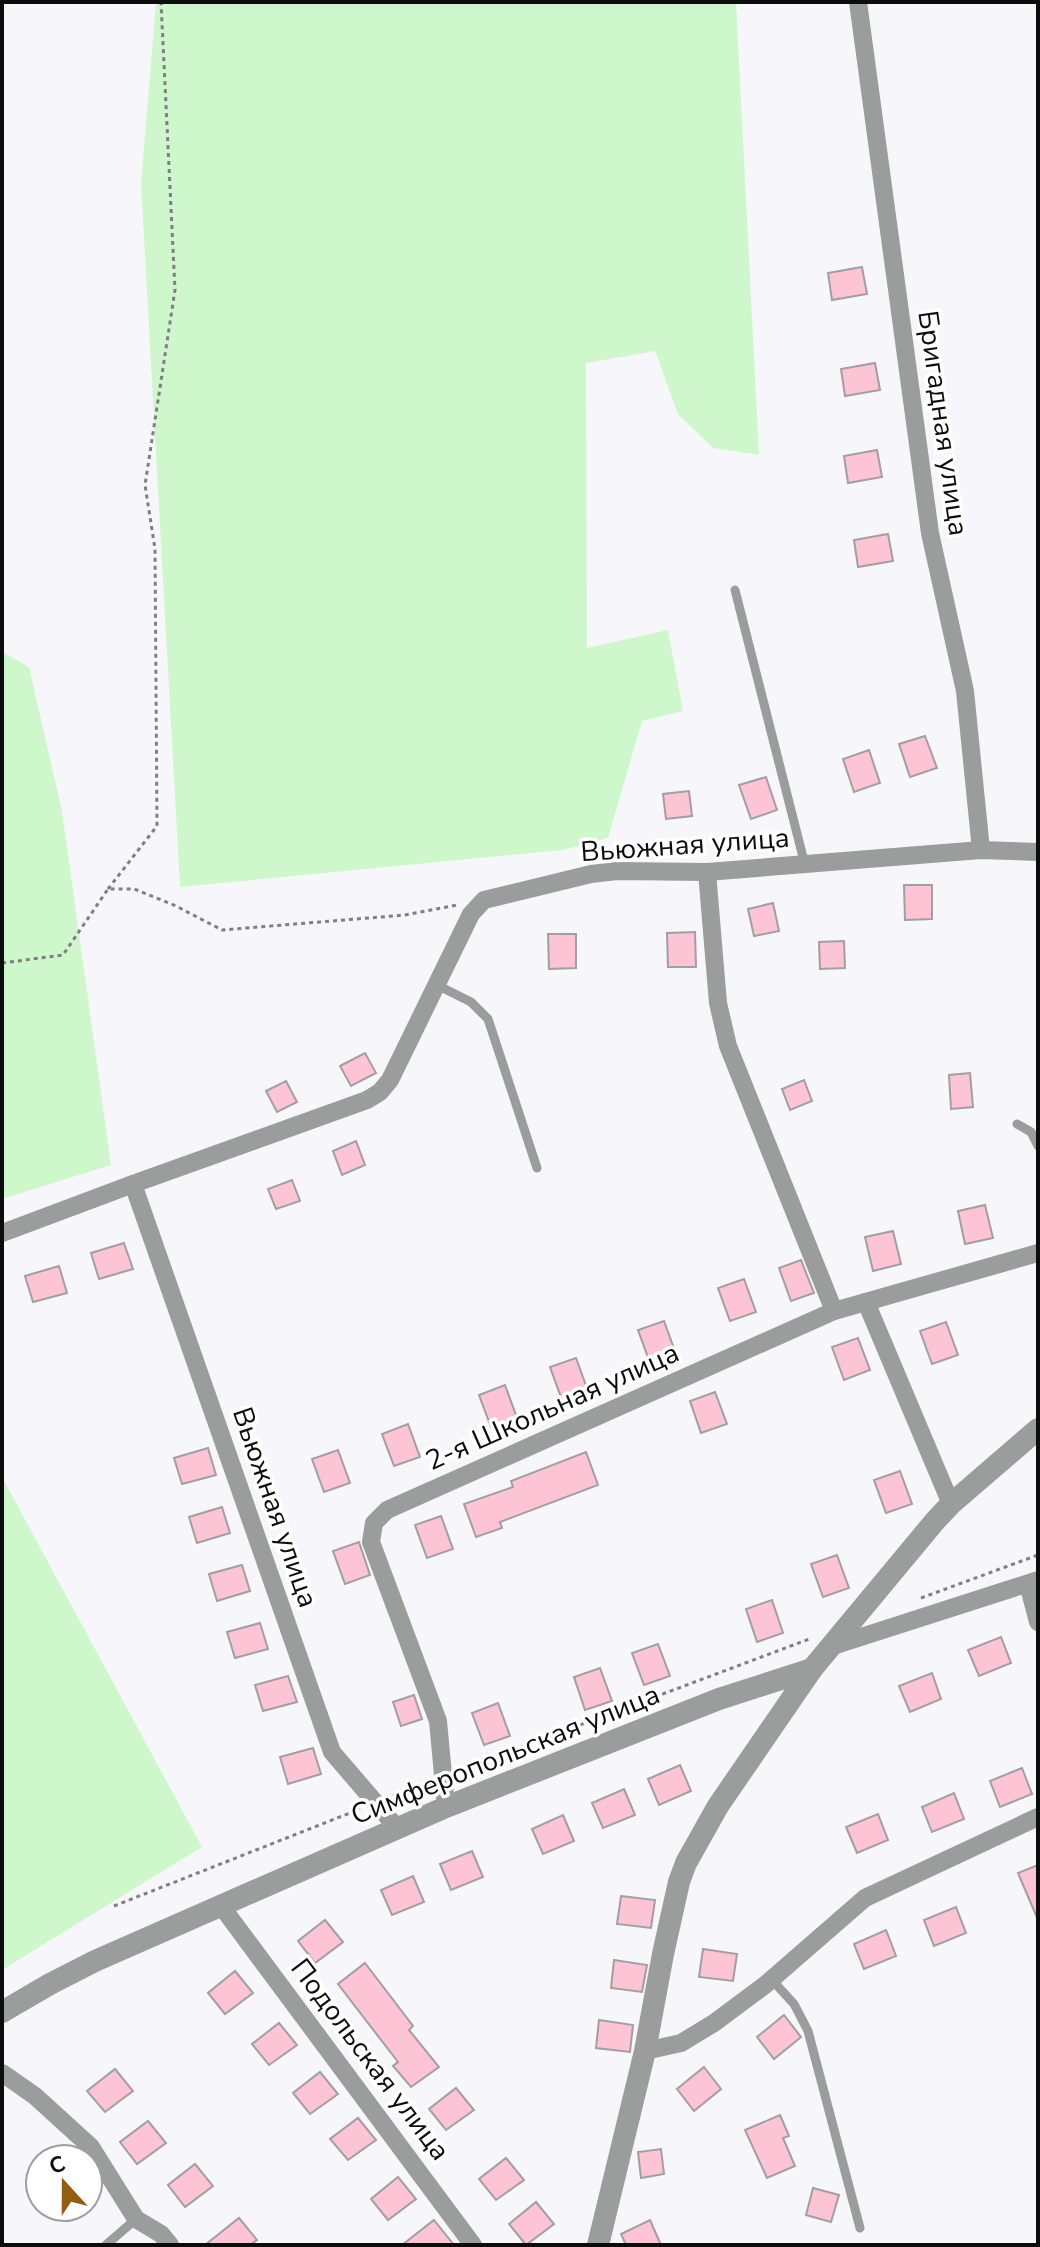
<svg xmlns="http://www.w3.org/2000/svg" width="1040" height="2247" font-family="'Nunito Sans',sans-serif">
<rect width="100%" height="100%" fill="#f7f6fb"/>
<g fill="#cff7cc">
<path d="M156,2H736L759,455L713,448L678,414L655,351L586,363L587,648L668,630L683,711L642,721L608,838L563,850L180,887L141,183Z"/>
<path d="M2,652L29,667L62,811L111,1165L2,1199Z"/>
<path d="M2,1477L202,1847L2,1970Z"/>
</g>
<g fill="#fcc4d4" stroke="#a39e9f" stroke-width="2">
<path d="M862,267L867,294L832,300L828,273Z"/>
<path d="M875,363L880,390L845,396L841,369Z"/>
<path d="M877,450L882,477L848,483L844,456Z"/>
<path d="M888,534L893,561L858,567L854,540Z"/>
<path d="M925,736L937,768L910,777L899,744Z"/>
<path d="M869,750L880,783L854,792L843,759Z"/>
<path d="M766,777L777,810L751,819L739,785Z"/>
<path d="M689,791L692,816L666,819L663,794Z"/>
<path d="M904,885H932V919L905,920Z"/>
<path d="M773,903L779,931L754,936L748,909Z"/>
<path d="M695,932L696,967H668L667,933Z"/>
<path d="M548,934H576V968L549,969Z"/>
<path d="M844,941L845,968L820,969L819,942Z"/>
<path d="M365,1053L376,1073L351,1086L340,1066Z"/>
<path d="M970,1073L973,1107L951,1109L949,1075Z"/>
<path d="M804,1080L812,1101L790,1110L782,1089Z"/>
<path d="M286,1081L297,1102L277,1112L266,1091Z"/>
<path d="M356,1141L365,1165L342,1175L333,1151Z"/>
<path d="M292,1180L300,1201L276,1209L268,1189Z"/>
<path d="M985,1205L993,1238L965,1244L958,1211Z"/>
<path d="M893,1231L901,1264L873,1271L865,1237Z"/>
<path d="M124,1243L133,1269L99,1279L91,1253Z"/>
<path d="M801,1260L814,1293L791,1301L779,1268Z"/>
<path d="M59,1266L67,1293L33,1302L25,1276Z"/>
<path d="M744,1279L756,1312L730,1321L718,1288Z"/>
<path d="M664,1321L676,1354L650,1363L638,1330Z"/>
<path d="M946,1322L958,1355L932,1364L920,1331Z"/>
<path d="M858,1338L870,1370L844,1380L832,1347Z"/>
<path d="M576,1358L588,1391L562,1400L550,1367Z"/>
<path d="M505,1385L517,1418L491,1427L479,1395Z"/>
<path d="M715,1392L727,1424L701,1433L690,1401Z"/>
<path d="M408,1424L420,1457L394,1466L382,1434Z"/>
<path d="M208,1448L216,1475L182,1484L174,1458Z"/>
<path d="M338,1450L350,1483L324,1492L312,1459Z"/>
<path d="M586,1452L598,1485L500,1522L502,1528L476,1537L464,1504L513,1487L511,1481Z"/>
<path d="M900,1471L912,1504L886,1513L874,1480Z"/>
<path d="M222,1507L230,1533L197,1543L189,1517Z"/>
<path d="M441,1516L453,1549L427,1558L415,1525Z"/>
<path d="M359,1542L370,1575L345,1584L333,1551Z"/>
<path d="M837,1555L849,1588L823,1597L811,1564Z"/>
<path d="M242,1565L250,1591L217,1601L209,1574Z"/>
<path d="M772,1600L783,1633L757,1642L746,1609Z"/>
<path d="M260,1623L268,1649L235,1658L227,1632Z"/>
<path d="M1001,1637L1011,1663L979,1676L968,1650Z"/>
<path d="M658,1644L670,1676L644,1685L632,1653Z"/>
<path d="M600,1668L612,1701L585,1710L574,1677Z"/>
<path d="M932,1673L941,1699L910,1712L899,1686Z"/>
<path d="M288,1676L297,1702L263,1711L255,1685Z"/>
<path d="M414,1695L422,1719L401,1726L393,1702Z"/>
<path d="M498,1703L510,1736L484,1745L472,1713Z"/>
<path d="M313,1748L321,1774L288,1784L280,1757Z"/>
<path d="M680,1765L691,1791L659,1805L648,1779Z"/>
<path d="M1022,1768L1032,1794L1000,1807L990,1781Z"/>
<path d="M624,1789L635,1815L603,1828L592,1803Z"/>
<path d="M954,1793L964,1819L932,1832L922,1807Z"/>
<path d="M878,1814L888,1840L857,1853L846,1827Z"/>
<path d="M563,1815L574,1841L543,1854L532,1829Z"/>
<path d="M472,1851L483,1877L451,1890L440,1864Z"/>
<path d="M1038,1865V1920L1018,1873Z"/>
<path d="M413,1876L424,1902L392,1915L381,1890Z"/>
<path d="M621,1896L655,1900L651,1928L617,1924Z"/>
<path d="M956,1907L966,1933L934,1946L924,1920Z"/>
<path d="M325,1920L343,1942L315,1963L298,1941Z"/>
<path d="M886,1930L896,1956L864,1969L854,1944Z"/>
<path d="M703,1949L737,1954L733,1981L699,1977Z"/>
<path d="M614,1960L647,1965L642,1992L611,1988Z"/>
<path d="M365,1963L413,2026L409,2030L439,2067L411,2087L393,2066L398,2062L338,1984Z"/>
<path d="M235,1971L253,1993L225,2014L208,1993Z"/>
<path d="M784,2015L801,2037L774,2059L757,2037Z"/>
<path d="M599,2020L633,2025L630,2052L596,2048Z"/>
<path d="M279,2023L297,2045L269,2065L252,2044Z"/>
<path d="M704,2067L721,2089L694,2111L677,2089Z"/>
<path d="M115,2069L133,2091L105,2112L87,2091Z"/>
<path d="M320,2072L338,2094L310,2114L293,2093Z"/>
<path d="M456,2088L474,2110L446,2130L429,2109Z"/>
<path d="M780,2115L789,2136L783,2138L795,2166L767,2178L745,2130Z"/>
<path d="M358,2118L376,2140L348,2160L330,2139Z"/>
<path d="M148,2121L166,2143L137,2164L120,2142Z"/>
<path d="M661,2149L664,2174L641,2178L638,2152Z"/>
<path d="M506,2158L524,2180L496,2200L479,2179Z"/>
<path d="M195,2164L213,2186L185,2207L168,2185Z"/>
<path d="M398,2177L416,2199L388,2220L371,2199Z"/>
<path d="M813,2188L839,2195L831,2222L806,2215Z"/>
<path d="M536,2202L554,2224L526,2245L509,2224Z"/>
<path d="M239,2218L257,2240L250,2245H205Z"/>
<path d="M434,2220L454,2245H402Z"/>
<path d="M650,2220L661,2245H626L621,2234Z"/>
</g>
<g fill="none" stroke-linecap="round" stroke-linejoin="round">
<g stroke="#7f7e81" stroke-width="3" stroke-dasharray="4 4" stroke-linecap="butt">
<path d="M108,889L157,826L155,549L145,485L175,290L161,2"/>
<path d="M2,963L63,955L108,889H134L176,906L222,930L405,915L457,905"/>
<path d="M921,1598L1038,1555"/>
<path d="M460,1770L812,1638"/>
<path d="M393,1796L427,1783"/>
<path d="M114,1906L360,1809"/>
</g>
<g stroke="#9b9d9c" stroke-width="9">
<path d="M735,590L805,865"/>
<path d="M437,985L471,1002L488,1019L537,1168"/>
<path d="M1017,1124L1031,1132L1038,1146"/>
<path d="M772,1980L794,2004L808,2031L860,2228"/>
<path d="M106,2245L136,2219"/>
</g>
<g stroke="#9b9d9c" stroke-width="18">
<path d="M858,2L930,533L965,691L981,850"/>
<path d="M707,872L718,1003L728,1046L834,1311"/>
<path d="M133,1184L367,1100L380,1092L390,1080L471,914L484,900L591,874L617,871L707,872L981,850L1038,852"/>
<path d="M2,1233L133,1184L332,1752L398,1829"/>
<path d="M866,1302L951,1504"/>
<path d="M1028,1584L1038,1622"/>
<path d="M833,1646L1038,1580"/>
<path d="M446,1807L438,1721L371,1542L374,1523L387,1510L834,1311L1038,1253"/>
<path d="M222,1907L473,2245"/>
<path d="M645,2051L681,2043L714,2023L765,1985L865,1898L1038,1817"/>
<path d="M2,2073L35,2096L91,2147L136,2219L161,2234L170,2245"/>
</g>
<g stroke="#9b9d9c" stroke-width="22">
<path d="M2,2012L50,1984L95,1961L446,1807L719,1699L812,1669"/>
<path d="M598,2245L645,2051L663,1954L679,1882L686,1863L718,1806L812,1669L935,1521L951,1504L1038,1429"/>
</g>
</g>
<g text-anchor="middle" stroke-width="7" stroke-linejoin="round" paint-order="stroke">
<g font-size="28" fill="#0d0d0e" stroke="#fff">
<text transform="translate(944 423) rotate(82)" y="10">Бригадная улица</text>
<text transform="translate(685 844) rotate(-4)" y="10">Вьюжная улица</text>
<text transform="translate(552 1406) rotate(-24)" y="10">2-я Школьная улица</text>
<text transform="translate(276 1507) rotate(71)" y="10">Вьюжная улица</text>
<text transform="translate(505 1754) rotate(-22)" y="10">Симферопольская улица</text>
<text transform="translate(371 2059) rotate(53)" y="10">Подольская улица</text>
</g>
</g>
<rect width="1040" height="2247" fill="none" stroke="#0d0d0e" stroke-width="8"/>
<g transform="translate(64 2183) rotate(339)"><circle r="38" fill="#ffffff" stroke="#9e9e9f" stroke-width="2"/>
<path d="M0-6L14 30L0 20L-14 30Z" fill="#935e12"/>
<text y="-12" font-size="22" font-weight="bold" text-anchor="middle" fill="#0d0d0e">С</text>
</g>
</svg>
